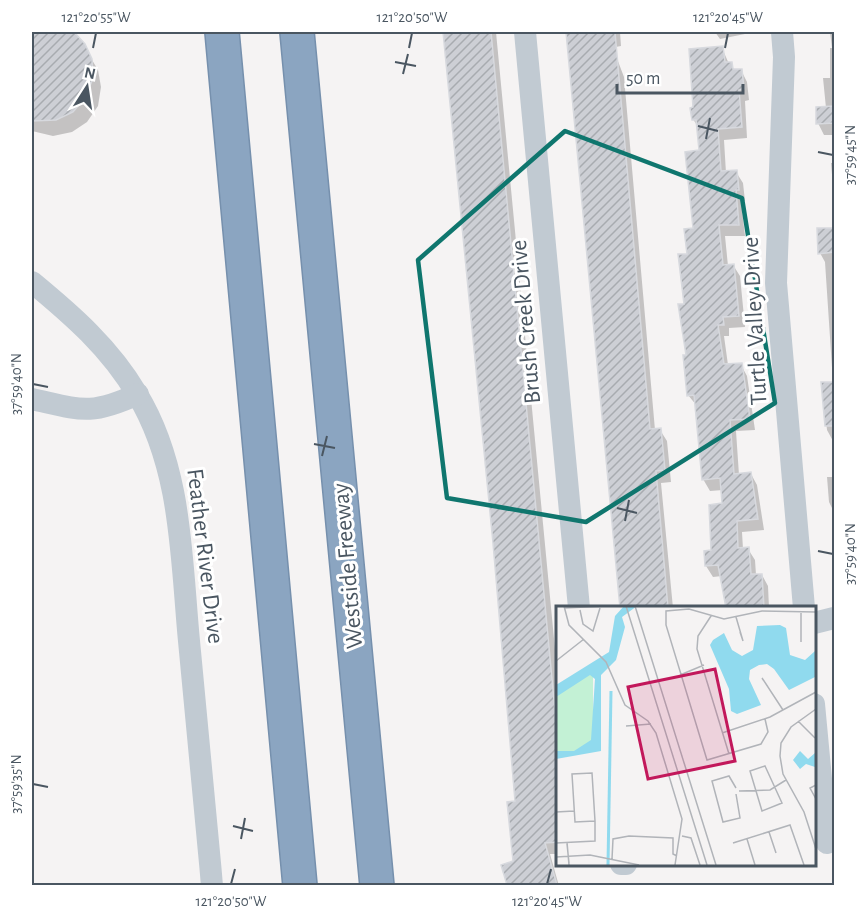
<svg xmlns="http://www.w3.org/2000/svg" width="866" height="917" font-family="'Alegreya Sans',sans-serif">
<defs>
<pattern id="building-hatch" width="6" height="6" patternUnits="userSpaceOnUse" patternTransform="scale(1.5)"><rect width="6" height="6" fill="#cdcfd5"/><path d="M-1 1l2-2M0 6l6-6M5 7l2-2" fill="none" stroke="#a8abb0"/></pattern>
</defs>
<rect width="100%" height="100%" fill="#f5f3f3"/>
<g fill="#0003">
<path d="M32,32H70L79,38L98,70L101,87L98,106L87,122L72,132L53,136L32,131Z"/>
<path d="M445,32H496L557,670V854H550L559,886H508L503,866L515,863L516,802L495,543Z"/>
<path d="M568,32H620L621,46L594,51L616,56L624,77L655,430H660L667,441L671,482L661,483L673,608H622Z"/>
<path d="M687,32H704L689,34Z"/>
<path d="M715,32H750V33L720,39Z"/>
<path d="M830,32H834V135H824L818,123L826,108L823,78H830V48H832Z"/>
<path d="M722,48L729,64L736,71L741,70L747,82L749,100L745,101L747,138L724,140L726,173L736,172L743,183L745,201H741L745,236H725L728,266L733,265L740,276L745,327L729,328V336H724L728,365H741L747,376L755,430L736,431L739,475L751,474L757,485L764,530L742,532L743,549H748L755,560L756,575H762L768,586L769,608H727L722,576L713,577L706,566L713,552L724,505L723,490L710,491L703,479L697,406L688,395L686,305L688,255L695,229L701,152L698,127L693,119L694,108Z"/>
<path d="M831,163H834L833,441L827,430L822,383H833L825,262L820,253L832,230L834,198Z"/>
<path d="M827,477H834V512L829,502Z"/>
</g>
<g fill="url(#building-hatch)" stroke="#d7d9de" stroke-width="1.5">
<path d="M32,32H74L85,44L92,59L93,78L85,98L73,112L56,120L32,121Z"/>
<path d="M443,32H491L557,732V788H555L557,842L545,843L557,885H507L501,865L513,861L507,802L515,801L493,543Z"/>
<path d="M566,32H615L650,429L661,428L665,470L656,471L668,608H620Z"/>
<path d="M723,46L725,62H732L733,69H742L744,89L739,90L742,127L718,129L721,171L737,170L739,190H736L739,225H719L723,265L734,264L739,316L723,317L724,325H718L724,364L742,363L750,419L730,420L734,474L751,472L758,519L737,521L738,548L749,547L751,574H762L764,608H726L718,565L705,566L704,551L711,550L709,505L722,503L720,478L702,480L694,395L687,396L683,355H686L678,304H684L678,254H687L684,229L693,228L685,152L699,150L696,120H692L690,108L693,107L689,49Z"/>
<path d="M834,106V123L816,124V107Z"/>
<path d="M817,228H834V252L818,254Z"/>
<path d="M821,382H834V426H825Z"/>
</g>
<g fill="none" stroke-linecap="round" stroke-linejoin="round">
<g stroke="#7690ad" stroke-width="36">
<g id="highway">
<path d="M222,32L300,886"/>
<path d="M297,32L377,886"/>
</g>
</g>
<g stroke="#c1cad2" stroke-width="22">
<path d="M525,32L579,608"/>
<path d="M782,32L784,57L776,283L804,608"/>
<path d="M32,282C72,315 110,348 137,394C182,468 181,557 189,641C197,722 205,804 212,886"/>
<path d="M32,399C81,410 90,416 138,394"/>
<path d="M814,623L834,618"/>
<path d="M814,704L827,843"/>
<path d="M621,864H626"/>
</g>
<use href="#highway" stroke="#8ba5c1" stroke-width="33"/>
</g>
<path fill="none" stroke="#0f766e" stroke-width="4.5" stroke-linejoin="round" d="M565,131L742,198L775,403L586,522L447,498L418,260Z"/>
<path fill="none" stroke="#4a5661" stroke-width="2" d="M93,48L96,33M409,48L412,33M725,48L728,33M395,62L416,66M403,74L408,54M698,126L718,131M706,139L710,118M818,152L833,155M33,384L48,387M314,444L335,448M322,456L327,436M617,508L637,513M625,521L629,500M818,551L833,554M33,784L48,787M233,826L253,831M241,839L245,818M231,884L235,869M547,884L551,869"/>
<g text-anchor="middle" stroke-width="6" stroke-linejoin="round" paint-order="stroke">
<g font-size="24" fill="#4a5661" stroke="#fff">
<text transform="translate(754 321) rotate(-93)" y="8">Turtle Valley Drive</text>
<text transform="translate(525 322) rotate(-95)" y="8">Brush Creek Drive</text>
<text transform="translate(206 556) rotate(83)" y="8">Feather River Drive</text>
<text transform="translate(347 566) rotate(-95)" y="8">Westside Freeway</text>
</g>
</g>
<g transform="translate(556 606)">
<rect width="260" height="260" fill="#f5f3f3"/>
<path d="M37,67V135L28,144L0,148V86Z" fill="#c3f1d5"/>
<path d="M68,0H81L66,11L69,21L60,54L45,69V145L0,153V145H18L35,134L39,73L34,69L0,91V79L53,46L59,10ZM224,19L230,22L234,49L249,54L259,45V71L233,84L218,63L211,58L203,59L194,64L193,73L205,99L181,108L175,105L173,83L154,39L157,34L168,27L176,44L186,50L197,44L201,20ZM244,145L252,153L259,147V161L250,158L244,163L237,154Z" fill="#90daee"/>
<path fill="none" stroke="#90daee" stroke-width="3" d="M52,259L55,85"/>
<path fill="none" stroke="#b1b4b9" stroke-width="1.5" d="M8,0L13,19L50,56L69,99L92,115L100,127L126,213L119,259M70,0L151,259M79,0L160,259M8,2L52,0M24,4L27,18L37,25L44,2M245,7V36M155,10L142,30L141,43L173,148M180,11L187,35L184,26M0,55L28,33M124,69L148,59M212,81L206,72L227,104M260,103L235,121L225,137L224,150L227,168L248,206L260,243M209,113L212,126L205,138L151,154L110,19V5L133,3L168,13L206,5L260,6M242,115L259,132M70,120L95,118M166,127L214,111L260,86M209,160L226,197L206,205L194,165ZM260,179L254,182L260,193M180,182L173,170L156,175L167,216L184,212L180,188M183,185L214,184L230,174M0,206L18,205M213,226L220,247M126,230L135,232L144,259M191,233L199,259M11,236L13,259M0,237L39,235V215L36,167L16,168L19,216L39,215M177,237L234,219L248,259M11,238L13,257M0,251L34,249L83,259M56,253L57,233L73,230L117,232V248L121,250"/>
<path fill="#c2185b" fill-opacity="0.15" stroke="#c2185b" stroke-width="3" d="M159,63L179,155L92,173L72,81Z"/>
<rect width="260" height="260" fill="none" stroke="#4a5661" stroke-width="3"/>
</g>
<rect width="866" height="917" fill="none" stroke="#ffffff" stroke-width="66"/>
<g transform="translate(87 87) rotate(12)" stroke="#ffffff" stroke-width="4.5" paint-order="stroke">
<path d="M0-4.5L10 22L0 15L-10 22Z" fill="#4a5661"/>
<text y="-9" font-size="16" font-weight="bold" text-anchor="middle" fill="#4a5661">N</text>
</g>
<path d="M617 84v9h126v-9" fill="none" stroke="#4a5661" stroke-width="3"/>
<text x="626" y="84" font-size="18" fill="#4a5661" stroke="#ffffff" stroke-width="4.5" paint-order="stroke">50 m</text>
<rect x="33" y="33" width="800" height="851" fill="none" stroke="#4a5661" stroke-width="2"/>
<g font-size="15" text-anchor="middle" fill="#4a5661">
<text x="96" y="22">121°20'55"W</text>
<text x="412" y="22">121°20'50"W</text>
<text x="728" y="22">121°20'45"W</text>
<text transform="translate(850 155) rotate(-90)" y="5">37°59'45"N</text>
<text transform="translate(16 384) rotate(-90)" y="5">37°59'40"N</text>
<text transform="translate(850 554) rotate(-90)" y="5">37°59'40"N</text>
<text transform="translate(16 784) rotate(-90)" y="5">37°59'35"N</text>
<text x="231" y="906">121°20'50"W</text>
<text x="547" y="906">121°20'45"W</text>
</g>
</svg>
